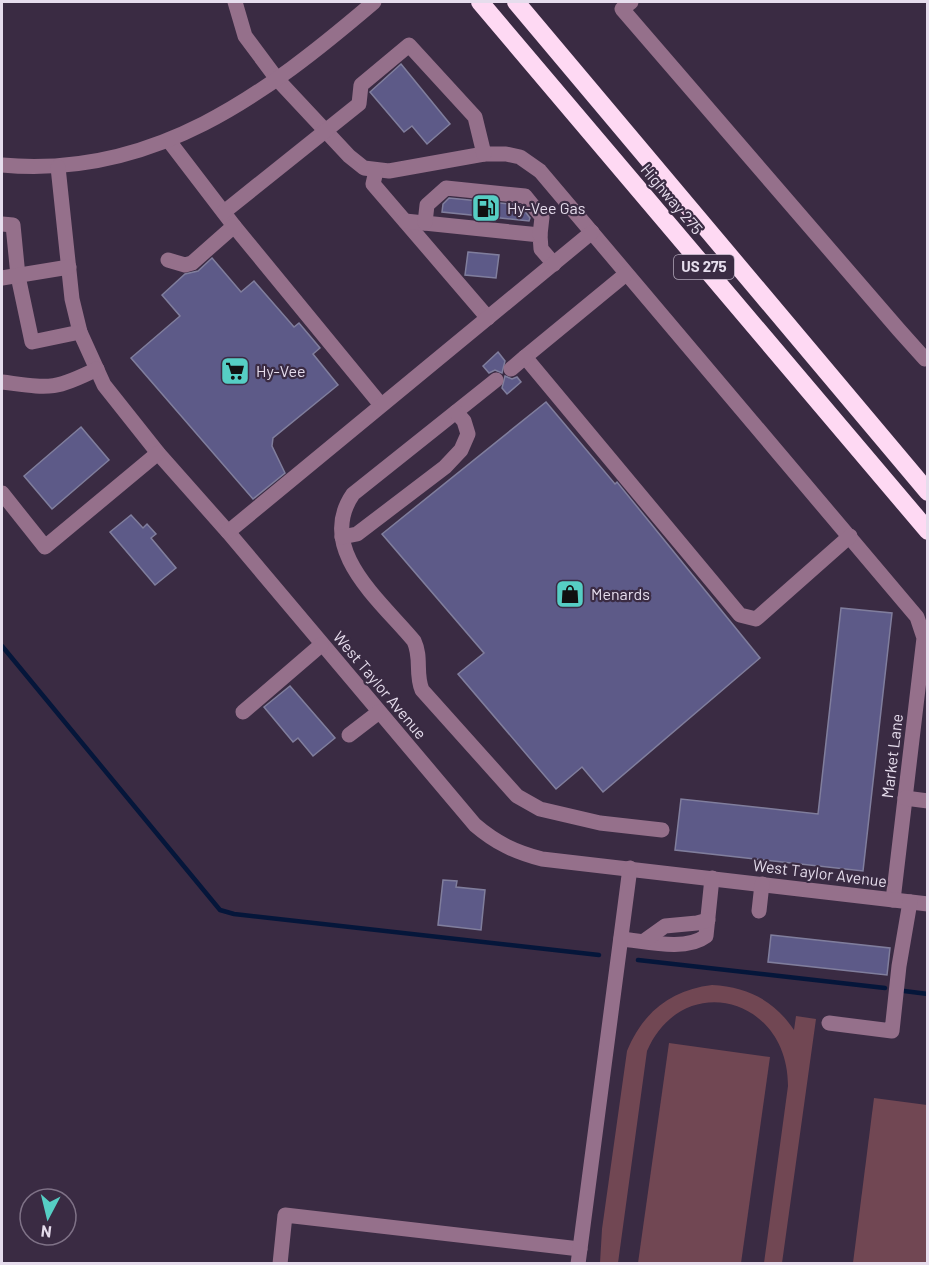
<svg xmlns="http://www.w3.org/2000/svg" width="929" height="1265" font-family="Barlow,sans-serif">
<rect width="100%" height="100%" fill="#3a2b43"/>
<g fill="#714753">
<path d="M712,985C747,987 774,1000 794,1030L796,1016L816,1019L782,1263H764L788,1086C788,996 682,970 647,1051L618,1263H600L602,1229L627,1051C643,1012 671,990 712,985Z"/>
<path d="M669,1043L770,1057L741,1263H638Z"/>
<path d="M874,1098L927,1105V1263H853Z"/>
</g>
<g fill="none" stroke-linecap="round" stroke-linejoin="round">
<g stroke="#05163a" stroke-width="4.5">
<path d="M2,646L220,910L234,914L599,955"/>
<path d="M638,960L885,988"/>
<path d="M904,991L928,994"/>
</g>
</g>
<g fill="#5d5a88" stroke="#807e9d" stroke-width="1.5">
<path d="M401,64L450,124L427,144L412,126L404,132L370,92Z"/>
<path d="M449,198L520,205L530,218L529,221L442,212L443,204Z"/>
<path d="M468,252L499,255L496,278L465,275Z"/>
<path d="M212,258L241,292L254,281L294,327L299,323L320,348L313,354L338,385L273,438L272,446L285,473L253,499L131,358L180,316L162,295L185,274L198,271Z"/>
<path d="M498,352L505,361L502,373L495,370L489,373L483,366Z"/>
<path d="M505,376L512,379L517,377L521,382L507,394L502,388Z"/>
<path d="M546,402L615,484L617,482L760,658L603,792L582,767L556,789L458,674L484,653L382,534Z"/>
<path d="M81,427L109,460L52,509L24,476Z"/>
<path d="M131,515L143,528L147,524L156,534L151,538L176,568L155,585L110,532Z"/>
<path d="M841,608L892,613L863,871L675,850L681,799L818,814Z"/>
<path d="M290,686L335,738L313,756L298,738L293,742L264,707Z"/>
<path d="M443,880L457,881L456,887L485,890L481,930L438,925Z"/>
<path d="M771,935L890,948L887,975L768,962Z"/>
</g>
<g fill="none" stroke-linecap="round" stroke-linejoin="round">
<g stroke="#95708b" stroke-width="15">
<path d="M235,2L245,36L277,79L349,156L364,168L389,171L484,154H506L520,157L540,171L917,617L924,638L893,900"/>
<path d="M631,2L622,9L899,330L925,359L928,357"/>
<path d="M169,141L234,226L381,405"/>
<path d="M2,165C153,179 265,95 374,2"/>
<path d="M58,167L72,299L80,332L104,385L158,453L228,532L475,825C496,843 515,852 542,859L928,904"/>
<path d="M376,171L373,184L488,318"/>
<path d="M224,212L359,104L361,85L409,45L475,117L484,154"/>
<path d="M405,221L540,235L541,249L554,264"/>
<path d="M425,223L427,205L446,188L525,196L542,217L540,235"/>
<path d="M2,224L13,225L18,276L32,342L80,332"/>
<path d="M168,260L185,265L192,263L234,226"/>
<path d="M626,274L525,357L740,615L756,619L850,536"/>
<path d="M2,278L69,267"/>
<path d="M511,369L525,357"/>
<path d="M496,380L353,494C315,549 381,601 414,641C422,658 415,673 422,690L517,796L540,809L600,823L662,830"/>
<path d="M2,382C49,388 53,391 97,369"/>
<path d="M2,493L45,547L158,453"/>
<path d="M228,532L592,232"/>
<path d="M342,537L357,534L445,467L461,450L468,434L464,421L456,412"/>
<path d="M243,712L321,645"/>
<path d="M349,735L379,712"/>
<path d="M905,798L928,801"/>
<path d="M759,911L762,884"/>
<path d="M621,939C645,941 685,952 706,936L712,878"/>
<path d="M644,941L665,926L697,923L708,920"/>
<path d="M829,1023L892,1031L899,966L910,902"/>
<path d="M280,1264L285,1215L580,1249"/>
<path d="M578,1264L630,868"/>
</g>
<g stroke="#fed9f3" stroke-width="18">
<path d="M480,2L928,531"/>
<path d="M516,2L928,492"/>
</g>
</g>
<defs>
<g id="fuel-square" transform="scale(1.5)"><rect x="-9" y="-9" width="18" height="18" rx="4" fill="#56cec4" stroke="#3a2b43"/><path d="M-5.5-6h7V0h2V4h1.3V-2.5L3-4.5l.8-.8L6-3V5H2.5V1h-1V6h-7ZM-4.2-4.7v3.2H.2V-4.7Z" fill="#111"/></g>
<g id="supermarket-square" transform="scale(1.5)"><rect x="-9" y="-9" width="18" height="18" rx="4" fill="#56cec4" stroke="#3a2b43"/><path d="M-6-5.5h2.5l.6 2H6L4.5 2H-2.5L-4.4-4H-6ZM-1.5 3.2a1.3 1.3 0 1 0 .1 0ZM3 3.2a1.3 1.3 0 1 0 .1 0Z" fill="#111"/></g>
<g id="shop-square" transform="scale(1.5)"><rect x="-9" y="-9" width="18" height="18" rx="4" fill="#56cec4" stroke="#3a2b43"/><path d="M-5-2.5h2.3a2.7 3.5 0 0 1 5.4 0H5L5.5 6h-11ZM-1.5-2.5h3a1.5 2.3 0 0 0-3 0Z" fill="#111"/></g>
</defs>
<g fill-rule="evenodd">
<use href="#fuel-square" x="486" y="208"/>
<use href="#supermarket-square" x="235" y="371"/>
<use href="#shop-square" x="570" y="594"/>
</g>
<g text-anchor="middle" stroke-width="4.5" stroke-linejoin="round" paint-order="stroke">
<rect fill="#3a2b43" stroke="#b2a8ba" stroke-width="1.5" x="674" y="255" width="60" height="24" rx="4.5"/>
<g font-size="15" font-weight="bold" fill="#e6dded">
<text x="704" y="272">US 275</text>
</g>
<g font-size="16" fill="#e6dded" stroke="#3a2b43">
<text transform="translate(672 199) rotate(50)" y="6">Highway 275</text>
<text transform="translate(380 685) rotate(50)" y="6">West Taylor Avenue</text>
<text transform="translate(892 756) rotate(-83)" y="6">Market Lane</text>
<text transform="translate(820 873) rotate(7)" y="6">West Taylor Avenue</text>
</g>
<g font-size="16" fill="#e6dded" stroke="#3a2b43" text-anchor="start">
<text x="507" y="214">Hy-Vee Gas</text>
<text x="256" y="377">Hy-Vee</text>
<text x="591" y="600">Menards</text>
</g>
</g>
<rect width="929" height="1265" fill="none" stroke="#e6dded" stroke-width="6"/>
<g transform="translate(48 1217) rotate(187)"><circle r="28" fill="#3a2b43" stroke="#7f7287" stroke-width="1.5"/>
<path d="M0-4.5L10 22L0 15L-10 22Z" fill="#56cec4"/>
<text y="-9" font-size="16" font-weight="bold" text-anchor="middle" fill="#e6dded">N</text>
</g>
</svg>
